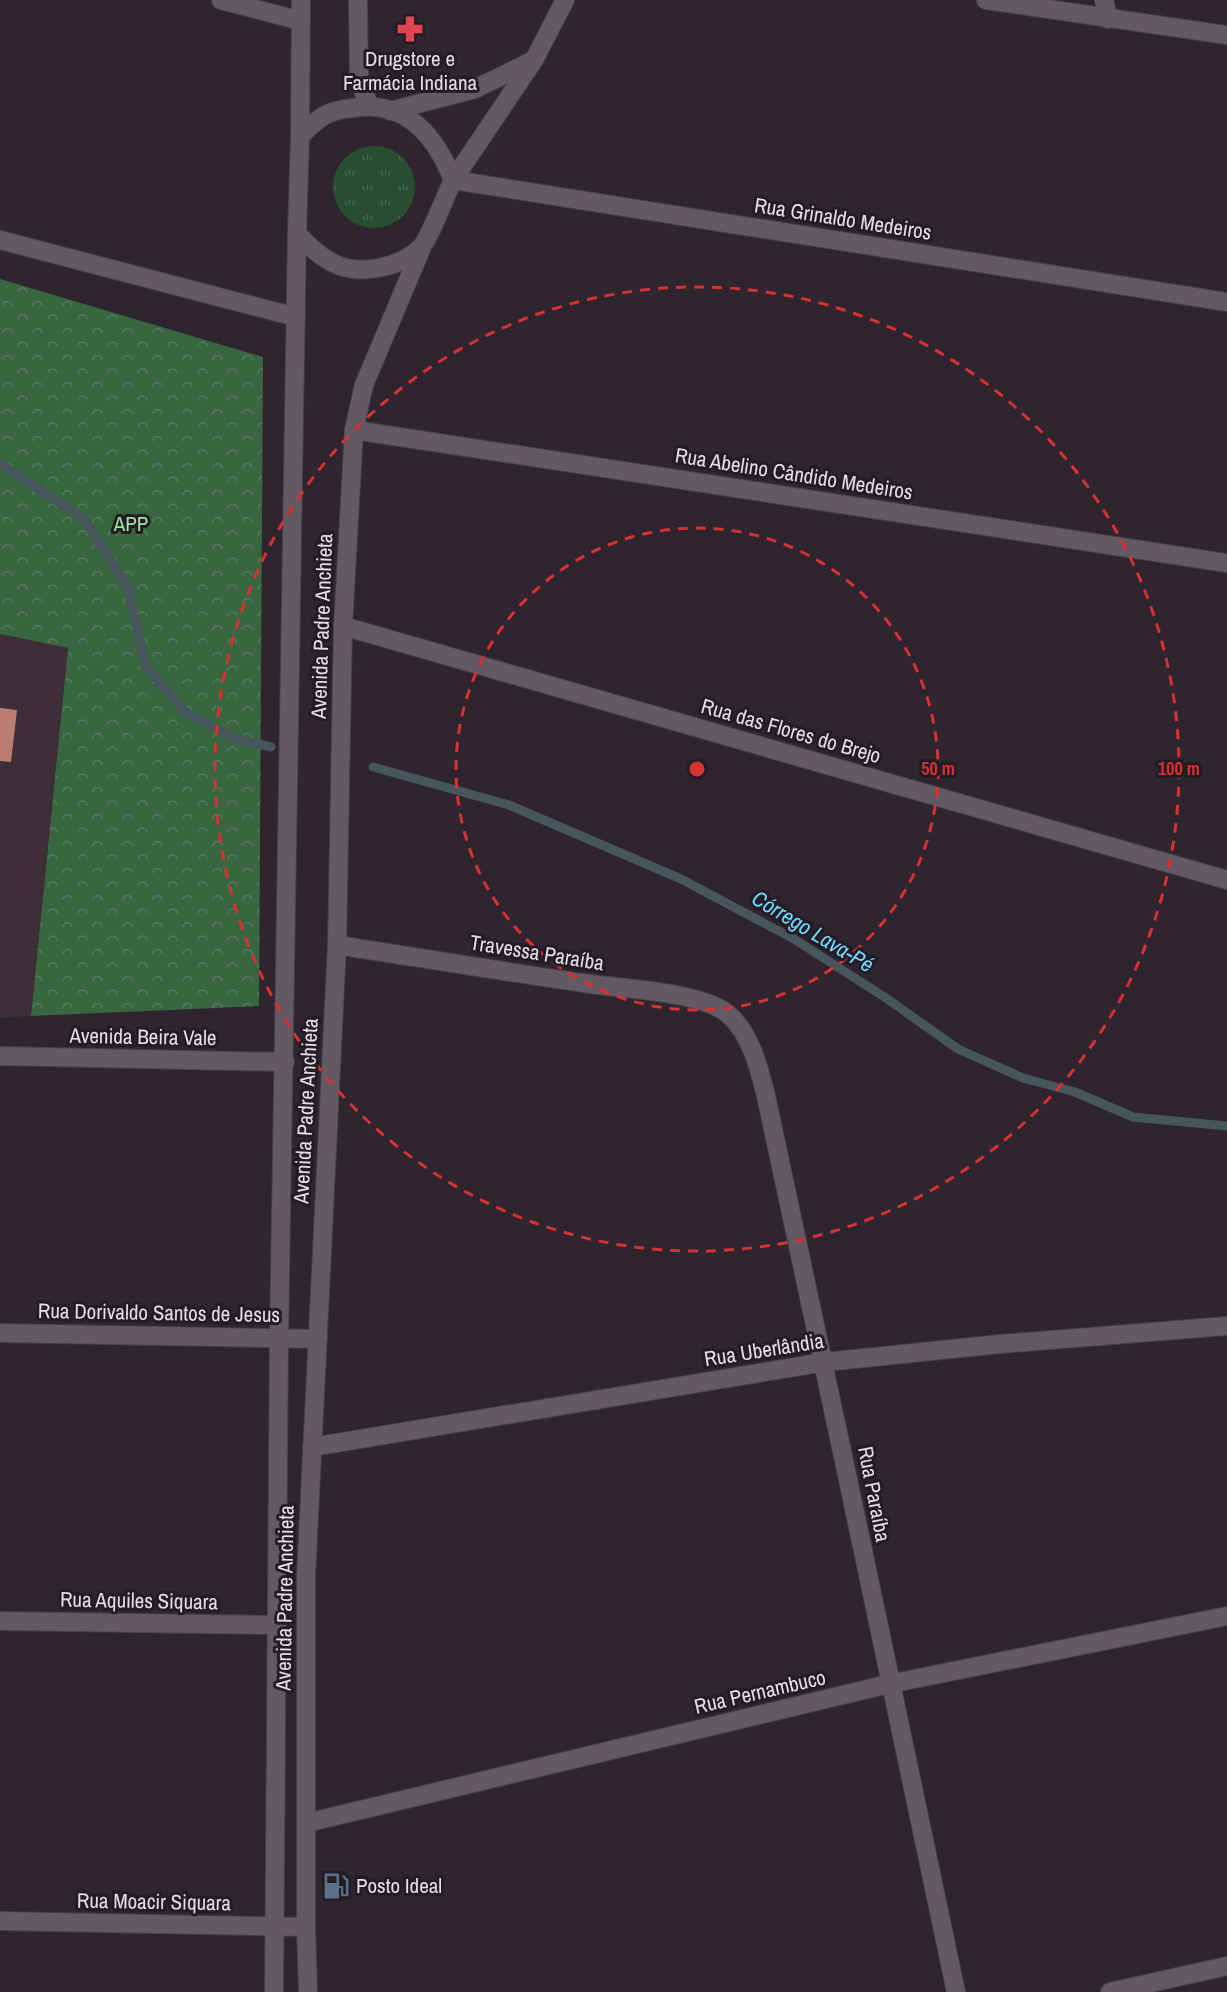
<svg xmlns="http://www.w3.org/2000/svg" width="1227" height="1992" font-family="'Archivo Narrow',sans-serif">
<defs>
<pattern id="grass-tufts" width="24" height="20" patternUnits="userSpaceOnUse" patternTransform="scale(1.5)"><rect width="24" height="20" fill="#294d2f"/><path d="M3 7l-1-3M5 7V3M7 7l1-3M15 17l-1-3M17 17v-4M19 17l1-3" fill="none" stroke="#48664d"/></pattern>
<pattern id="forest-crowns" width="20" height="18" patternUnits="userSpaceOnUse" patternTransform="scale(1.5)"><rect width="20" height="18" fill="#37663f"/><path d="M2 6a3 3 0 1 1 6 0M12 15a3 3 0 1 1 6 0" fill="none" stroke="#547b5b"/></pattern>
</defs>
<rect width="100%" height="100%" fill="#2e252e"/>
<path fill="#3d2e38" d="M0,634L68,648L31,1016L0,1018Z"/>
<circle fill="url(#grass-tufts)" cx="374" cy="187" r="41"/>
<path fill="url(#forest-crowns)" d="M0,279L263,357L259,1006L31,1016L68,648L0,634Z"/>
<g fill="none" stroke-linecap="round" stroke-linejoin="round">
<g stroke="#47555d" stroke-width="9">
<path d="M0,464L83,518L128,587L145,665L184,711L233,738L271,747"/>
<path d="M373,767L509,805L681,879L794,939L886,998L958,1049L1023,1078L1075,1092L1133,1117L1227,1126"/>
</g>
</g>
<path fill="#bc7d71" d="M0,708L17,710L11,762L0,761Z"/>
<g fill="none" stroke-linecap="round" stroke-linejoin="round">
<g stroke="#474047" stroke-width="20">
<g id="street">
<path d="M221,0L301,21"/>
<path d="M986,0L1227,35"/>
<path d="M1104,0L1108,19"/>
<path d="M453,180L1227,302"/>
<path d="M0,240L296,317"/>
<path d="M354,430L1227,563"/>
<path d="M343,626L1227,880"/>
<path d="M337,945C421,958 506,972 590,984C625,989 702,992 728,1014C751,1034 759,1068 766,1096C832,1394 891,1694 956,1992"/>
<path d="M0,1056L285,1062"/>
<path d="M0,1333L318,1339"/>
<path d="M312,1447L825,1362L1000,1344L1227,1326"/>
<path d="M0,1621L277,1625"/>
<path d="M306,1823L889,1684L1227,1616"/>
<path d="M0,1921L306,1927"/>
<path d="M1110,1992L1227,1966"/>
</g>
</g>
<g stroke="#474047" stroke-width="20">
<g id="secondary">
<path d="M358,0L359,80L369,105"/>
<path d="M390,111L475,89L532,61"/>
<path d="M300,136L301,0"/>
<path d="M453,180L534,60L565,0"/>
<path d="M274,1992L279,1337L297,233L300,136C307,130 314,122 322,117C331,111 342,109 353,108C406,100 435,135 453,180C446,194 430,238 421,247C400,268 358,277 331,262C317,254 307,245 297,233"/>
<path d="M308,1992L306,1927V1577L337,945L343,626L354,430L364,385L422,247"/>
</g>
</g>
<use href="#street" stroke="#635962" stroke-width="18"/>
<use href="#secondary" stroke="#635962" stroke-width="18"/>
</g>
<g fill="none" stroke="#d73131" stroke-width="3" stroke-dasharray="10 8">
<circle cx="697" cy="769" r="241"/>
<circle cx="697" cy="769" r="482"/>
</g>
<defs>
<g id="pharmacy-bare" transform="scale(2.07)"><path d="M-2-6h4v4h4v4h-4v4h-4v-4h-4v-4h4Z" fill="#e0444e" stroke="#241c24" stroke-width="2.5" paint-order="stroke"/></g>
<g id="fuel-bare" transform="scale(2.07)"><path d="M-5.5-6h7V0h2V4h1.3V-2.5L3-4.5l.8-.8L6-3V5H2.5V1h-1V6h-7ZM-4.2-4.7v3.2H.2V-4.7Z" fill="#5c6f8a" stroke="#241c24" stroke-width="2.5" paint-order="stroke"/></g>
</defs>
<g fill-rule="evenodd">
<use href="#pharmacy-bare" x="410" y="29"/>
<use href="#fuel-bare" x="336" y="1886"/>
</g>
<g text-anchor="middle" stroke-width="6" stroke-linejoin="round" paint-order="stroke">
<g font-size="21" fill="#e4dee3" stroke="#241c24">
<text x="410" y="66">Drugstore e<tspan x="410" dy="24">Farmácia Indiana</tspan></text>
<text x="356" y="1893" text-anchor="start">Posto Ideal</text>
</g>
<g font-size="21" fill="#e4dee3" stroke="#241c24">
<text transform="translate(843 219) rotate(9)" y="7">Rua Grinaldo Medeiros</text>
<text transform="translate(794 474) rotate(9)" y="7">Rua Abelino Cândido Medeiros</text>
<text transform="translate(322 626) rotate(-88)" y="7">Avenida Padre Anchieta</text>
<text transform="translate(791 731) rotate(16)" y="7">Rua das Flores do Brejo</text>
<text transform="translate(537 953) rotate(9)" y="7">Travessa Paraíba</text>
<text transform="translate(143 1037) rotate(1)" y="7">Avenida Beira Vale</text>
<text transform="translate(306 1111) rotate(-87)" y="7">Avenida Padre Anchieta</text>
<text transform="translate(159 1313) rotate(1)" y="7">Rua Dorivaldo Santos de Jesus</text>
<text transform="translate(764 1350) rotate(-9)" y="7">Rua Uberlândia</text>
<text transform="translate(874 1494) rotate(79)" y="7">Rua Paraíba</text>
<text transform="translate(285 1598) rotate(-89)" y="7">Avenida Padre Anchieta</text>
<text transform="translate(139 1601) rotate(1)" y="7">Rua Aquiles Siquara</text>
<text transform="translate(760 1692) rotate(-13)" y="7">Rua Pernambuco</text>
<text transform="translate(154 1902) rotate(1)" y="7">Rua Moacir Siquara</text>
</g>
<g font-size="21" fill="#9ae2a4" stroke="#241c24">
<text x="131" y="531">APP</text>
</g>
<g font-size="22" font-style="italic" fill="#6fd8ff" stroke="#241c24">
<text transform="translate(813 931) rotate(31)" y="8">Córrego Lava-Pé</text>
</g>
</g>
<circle cx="697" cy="769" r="9" fill="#d73131" stroke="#241c24" stroke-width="3"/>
<g font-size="18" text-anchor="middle" font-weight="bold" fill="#d73131" stroke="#241c24" stroke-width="6" stroke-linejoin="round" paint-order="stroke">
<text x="938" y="775">50 m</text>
<text x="1179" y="775">100 m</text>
</g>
</svg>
